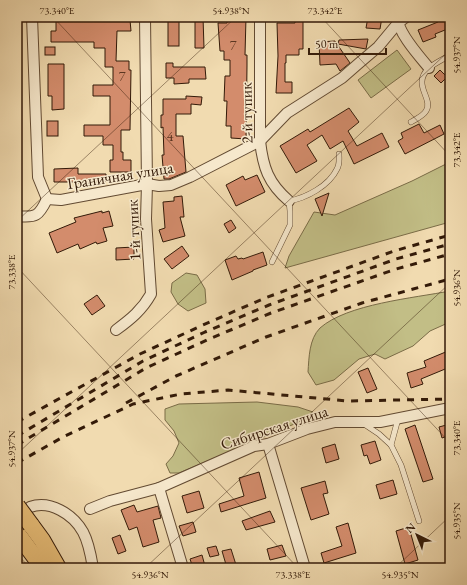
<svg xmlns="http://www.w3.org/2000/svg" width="467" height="585" font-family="'EB Garamond',serif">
<rect width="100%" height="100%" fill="#f1dbb0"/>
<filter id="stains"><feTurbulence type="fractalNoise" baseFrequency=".005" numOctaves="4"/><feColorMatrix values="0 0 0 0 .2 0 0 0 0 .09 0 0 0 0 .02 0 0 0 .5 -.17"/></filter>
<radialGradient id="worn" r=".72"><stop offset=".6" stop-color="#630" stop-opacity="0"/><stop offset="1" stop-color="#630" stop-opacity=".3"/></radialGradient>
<g fill="#c2be86" stroke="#7a6c47">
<path d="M397,50L411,69L371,98L358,80Z"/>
<path d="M450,162V222L285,268L289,256L314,212L335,215L412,181Z"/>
<path d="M186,273L197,275L205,289L206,303L188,311L178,304L171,292L172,283Z"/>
<path d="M450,291V322L430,331L413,346L385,359L375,354L359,359L334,380L316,385L308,372C309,358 309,339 320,328C347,304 414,298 450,291Z"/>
<path d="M257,402L298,407L313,412L299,422L179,473H170L166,464L173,456L179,443L174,431L165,420V409L179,404Z"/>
</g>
<g fill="#d38c6c" stroke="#331a08">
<path d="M79,17H111V20H130L131,31H117L116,61H129V70H131L130,130H121V152H123V160H131V172H110V160H113V145H103V136H84V125H110V96H93V85H113V67H105V48H94V42H51V31H56V19H79Z"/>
<path d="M195,17H203L204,48H195Z"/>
<path d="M227,17H246L245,55H247V66L246,139L231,138V126H226L227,101H224L225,76H230V60H224V51H220L218,23H227Z"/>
<path d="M368,17H382L380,29L366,28Z"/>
<path d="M436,17H450V28L435,34L436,37L423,42L418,30L438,22Z"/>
<rect x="168" y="18" width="11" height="28"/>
<path d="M295,21H303V49H299V55H286V63H285V82H292V93H276L278,56L277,23H295Z"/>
<path d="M368,39L366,49L338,44L339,40Z"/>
<path d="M335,41L350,63L340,71L336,64L320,65L319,42Z"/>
<rect x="45" y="47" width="10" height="8"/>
<path d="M166,63H173V67H205L206,79H189V83L174,84V78H166Z"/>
<path d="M48,64H64V109L52,110V96H48Z"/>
<path d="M440,70L447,77L441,83L434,76Z"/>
<path d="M186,96L202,97L201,105L191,104V114H176V136H183L186,172L169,179H164L162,155H164L163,127L161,128V115H163V99H186Z"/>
<path d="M349,108L359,122L348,131L357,146L382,133L389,147L354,164L343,141L330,149L322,135L307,145L317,161L296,173L280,146L308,129L310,132Z"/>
<rect x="47" y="121" width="11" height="15"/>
<path d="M419,124L424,133L440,125L444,134L405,154L398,141L403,138L401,133Z"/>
<path d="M78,168V174H106V182H89V184H79V182H54V169Z"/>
<path d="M257,175L265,192L236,206L226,185L243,176L245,180Z"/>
<path d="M329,193L322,216L315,199Z"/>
<path d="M182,196L184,217H180L185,236L163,242L159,230L165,228L163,202L174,201V197Z"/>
<path d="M102,211V213L109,211L113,226L103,228L107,241L97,244L96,242L80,249L78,244L57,253L49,233L76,222L74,218Z"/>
<path d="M231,220L236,228L229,233L224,224Z"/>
<path d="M182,246L189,256L172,269L164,259Z"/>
<path d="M134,247V259L116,260V248Z"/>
<path d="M263,252L267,265L253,270V271L232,280L225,260L236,256L238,259L242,258L243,259Z"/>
<path d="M97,295L105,306L92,315L84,304Z"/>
<path d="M448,351L450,356V367L421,379L423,384L411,388L407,373L426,367L424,361Z"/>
<path d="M368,368L377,389L367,393L358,372Z"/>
<path d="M450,424V435L442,438L439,427Z"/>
<path d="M415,425L433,479L423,482L405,429Z"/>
<path d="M375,441L381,460L370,464L367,455L364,456L361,445Z"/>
<path d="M335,444L339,459L326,463L322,448Z"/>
<path d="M259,472L266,498L221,512L219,504L244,496L239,478Z"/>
<path d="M393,480L397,494L380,499L376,485Z"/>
<path d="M325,481L328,493L323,494L329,514L311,520L301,488Z"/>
<path d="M199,491L204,508L187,513L182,496Z"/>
<path d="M134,505L137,512L158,506L161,518L153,520L159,542L143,547L137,527L129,530L121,510Z"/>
<path d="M270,511L275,522L246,530L242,521Z"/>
<path d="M193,522L196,532L183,536L179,526Z"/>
<path d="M348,523L356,553L324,563L321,553L342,546L336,527Z"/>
<path d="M409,527L418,560L405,564L396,531Z"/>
<path d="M120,535L126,551L118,554L112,538Z"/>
<path d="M282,545L286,556L270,560L267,549Z"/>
<path d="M216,546L219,555L210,557L207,548Z"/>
<path d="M231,549L237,568H227L222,551Z"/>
<path d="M202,555L205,566L193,568L190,559Z"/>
</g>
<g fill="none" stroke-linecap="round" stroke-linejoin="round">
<g stroke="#624a32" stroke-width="6">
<g id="service">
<path d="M411,122C416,119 423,116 426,111C434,98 411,85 429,68C435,63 444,59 450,55"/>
<path d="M272,262L290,225V211L289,201C306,198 329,186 337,169C340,164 339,159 339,154"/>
<path d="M364,424L379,434L391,445L401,465L419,521"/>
<path d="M391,445L398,419"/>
</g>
</g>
<g stroke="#624a32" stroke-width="12">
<g id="minor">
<path d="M32,17L38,177L47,199"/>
<path d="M260,17V141C263,167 268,183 289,201"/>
<path d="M398,18C397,32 420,57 429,68"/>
<path d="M47,199L61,200L147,184L159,186L171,185L190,177L260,141L287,113L342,78L358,64L378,47L398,23L406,17"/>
<path d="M17,216C36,218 39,216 47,199"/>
<path d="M116,330C131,319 142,310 151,294L146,219L147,184L145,17"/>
<path d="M268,444L305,568"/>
<path d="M159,488L183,568"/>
<path d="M30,507C50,500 73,514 83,532C89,543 91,556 93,568"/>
<path d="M90,509L110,501L159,488L254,446L268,444L307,429L335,422H380L450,408"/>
</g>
</g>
<g stroke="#331a08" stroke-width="18">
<g id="primary">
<path d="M31,525L42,540L58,568"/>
<path d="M17,533L43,568"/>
</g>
</g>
<use href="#service" stroke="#f6e8cc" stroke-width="5"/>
<use href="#minor" stroke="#f6e8cc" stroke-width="10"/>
<use href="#primary" stroke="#e8be78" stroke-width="16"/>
<g stroke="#331a08" stroke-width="3" stroke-dasharray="7 7" stroke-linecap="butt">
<path d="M126,403L176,376L266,337L362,303L450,279"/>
<path d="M17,422L140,354L203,325L265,298L394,251L450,235"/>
<path d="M17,436L143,361L205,332L269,305L396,259L450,244"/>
<path d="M17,445L146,368L207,340L271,313L396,269L450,254"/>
<path d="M17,463L63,437L133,404L181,394L228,390L348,401L450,399"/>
</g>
<g stroke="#331a08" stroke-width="18" stroke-linecap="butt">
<path id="primary-bridge" d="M17,506L31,525"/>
</g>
<use href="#primary-bridge" stroke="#e8be78" stroke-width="16"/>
</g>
<path fill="none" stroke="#331a08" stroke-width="1" stroke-opacity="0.45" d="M53,17L450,443M321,17L450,156M17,221L236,17M17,267L298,568M17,454L450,50M17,554L30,568M145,568L450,283M395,568L450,516"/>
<g text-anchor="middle" stroke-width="3" stroke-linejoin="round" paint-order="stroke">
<g font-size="14" fill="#5b3621">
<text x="233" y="50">7</text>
<text x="122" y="81">7</text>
<text x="170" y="141">4</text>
</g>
<g font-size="16" fill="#331a08" stroke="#f6e8cc">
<text transform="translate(246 113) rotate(-91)" y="6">2-й тупик</text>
<text transform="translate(120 175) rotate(-9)" y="6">Граничная улица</text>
<text transform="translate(133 230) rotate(-93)" y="6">1-й тупик</text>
<text transform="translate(274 427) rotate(-18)" y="6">Сибирская улица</text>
</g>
</g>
<rect width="467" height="585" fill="none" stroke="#f1dbb0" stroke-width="44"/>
<g transform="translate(417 535) rotate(317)" stroke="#f6e8cc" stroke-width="3" paint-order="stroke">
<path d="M0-3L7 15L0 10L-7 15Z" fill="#331a08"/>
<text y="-6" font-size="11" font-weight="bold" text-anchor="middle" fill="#331a08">N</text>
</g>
<path d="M309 48v6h77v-6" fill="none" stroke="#331a08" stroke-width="2"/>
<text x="315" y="48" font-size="12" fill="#331a08" stroke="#f6e8cc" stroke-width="3" paint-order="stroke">50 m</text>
<rect x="22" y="22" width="423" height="541" fill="none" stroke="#331a08" stroke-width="1.5"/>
<g font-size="10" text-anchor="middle" fill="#331a08">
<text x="57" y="14">73.340°E</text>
<text x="231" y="14">54.938°N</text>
<text x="325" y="14">73.342°E</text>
<text transform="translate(456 55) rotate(-90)" y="4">54.937°N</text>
<text transform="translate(456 150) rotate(-90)" y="4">73.342°E</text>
<text transform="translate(11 272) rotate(-90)" y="4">73.338°E</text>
<text transform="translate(456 288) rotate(-90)" y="4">54.936°N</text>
<text transform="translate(456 438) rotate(-90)" y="4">73.340°E</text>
<text transform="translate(11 449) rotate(-90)" y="4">54.937°N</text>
<text transform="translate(456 521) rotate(-90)" y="4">54.935°N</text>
<text x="150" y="578">54.936°N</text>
<text x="293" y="578">73.338°E</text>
<text x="400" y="578">54.935°N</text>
</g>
<rect width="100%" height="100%" filter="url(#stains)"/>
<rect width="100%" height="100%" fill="url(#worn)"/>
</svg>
